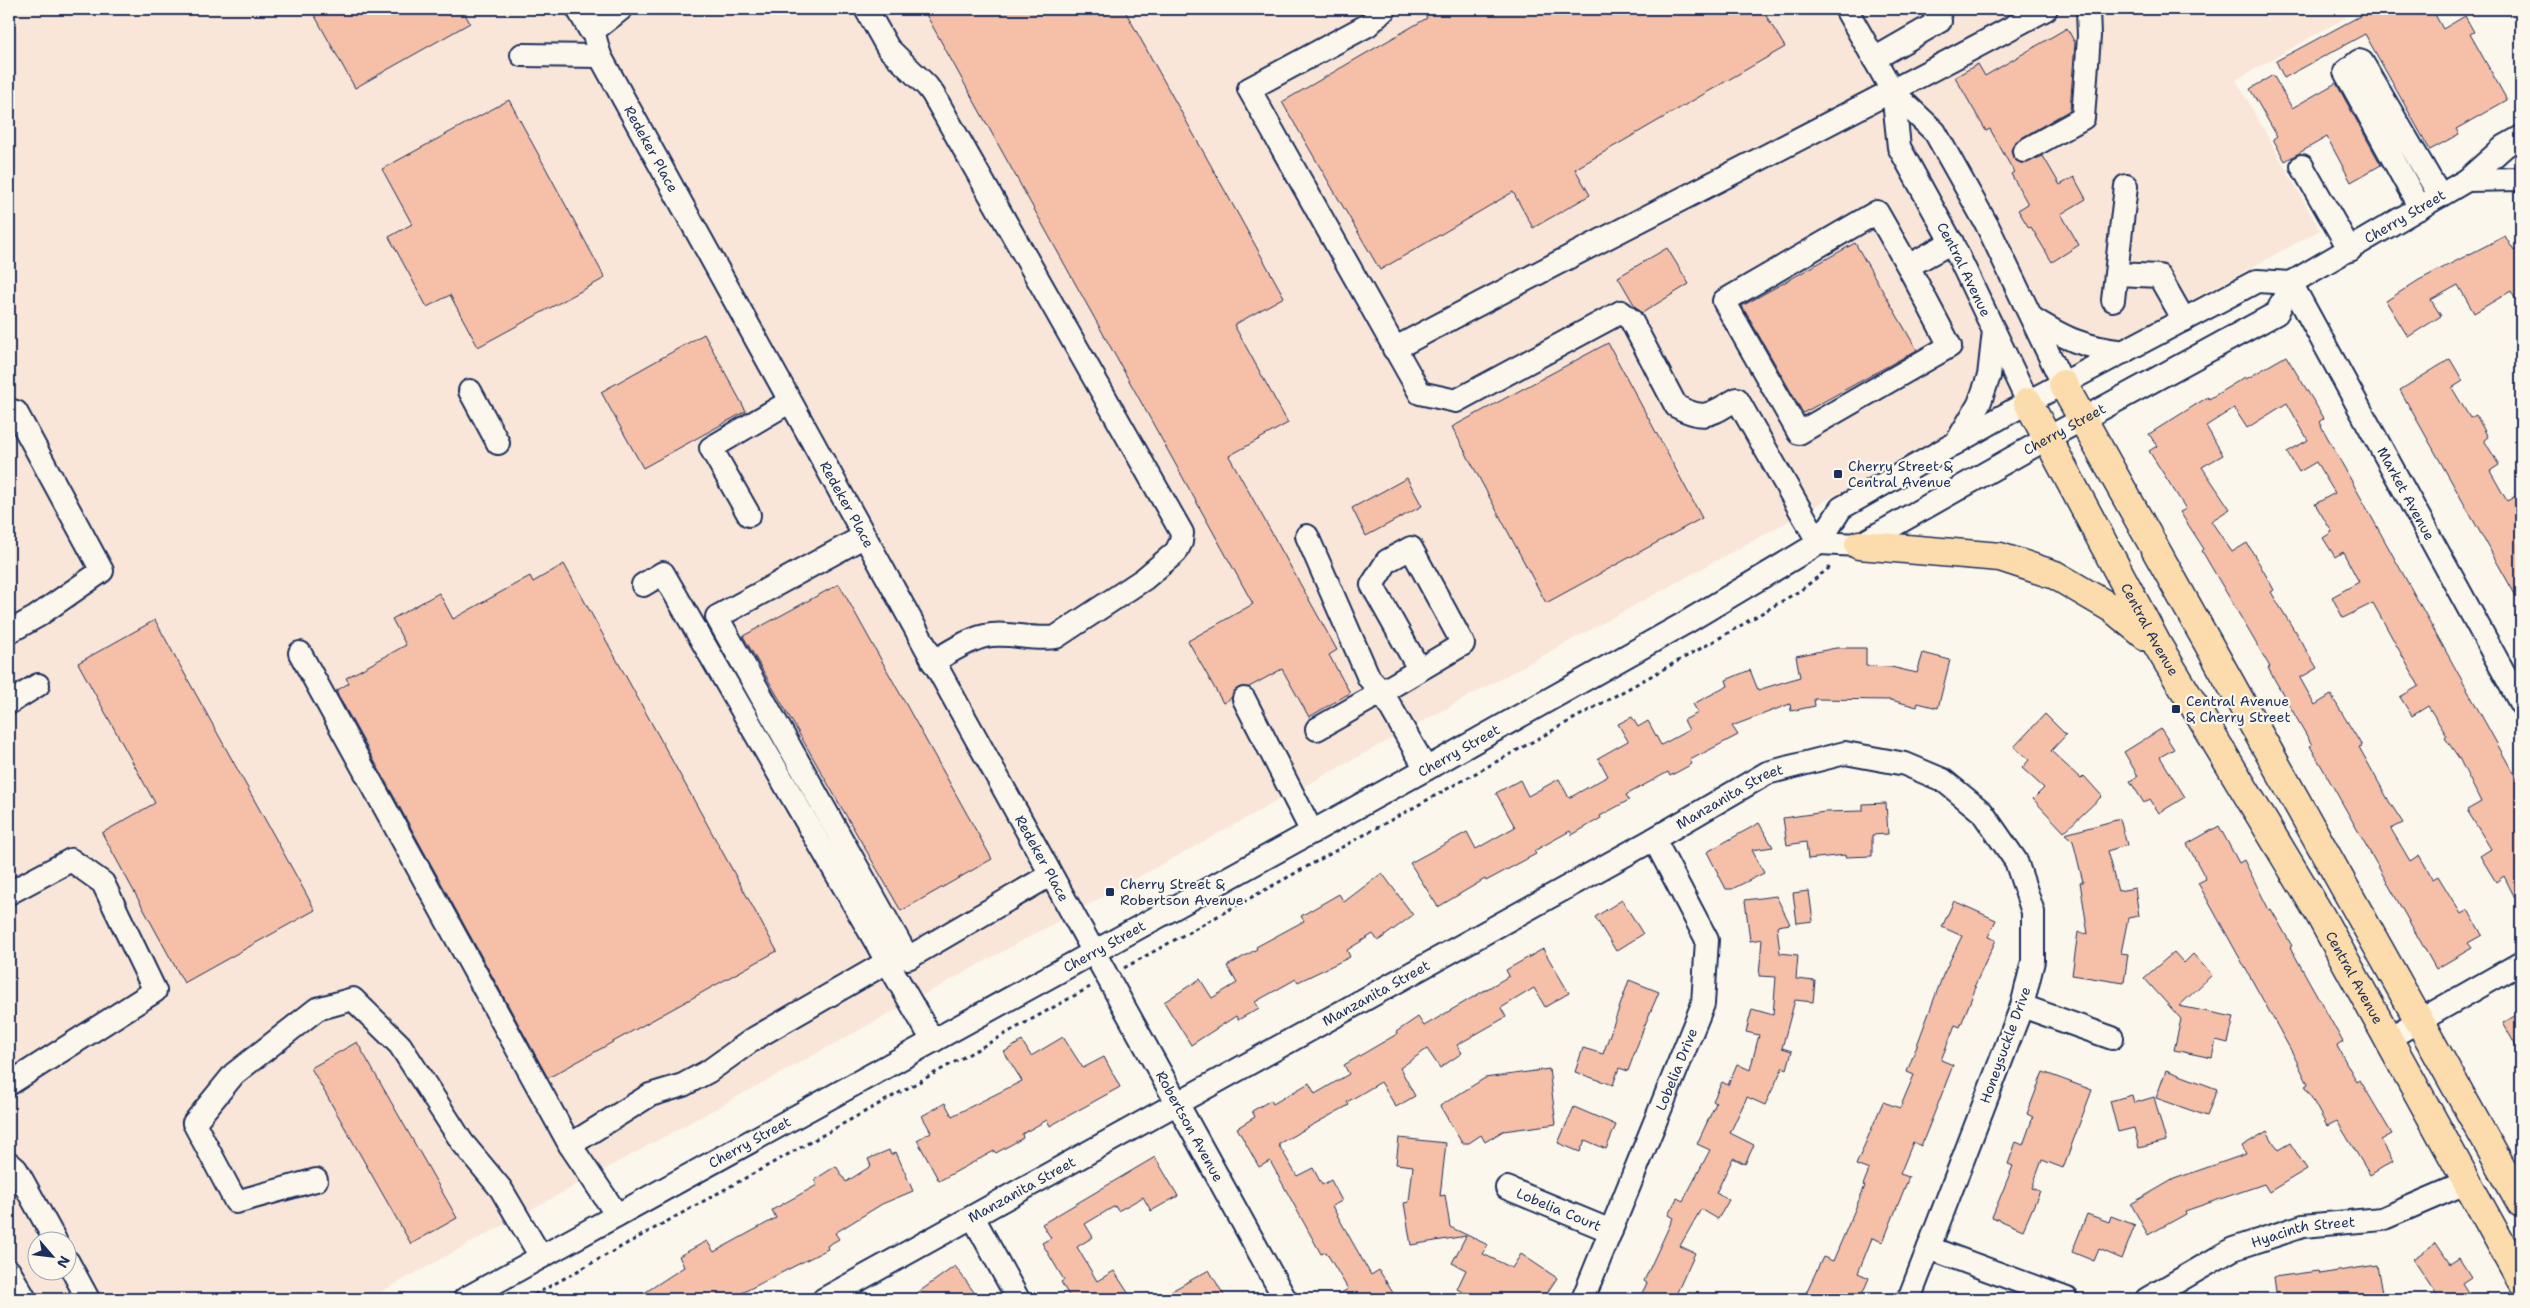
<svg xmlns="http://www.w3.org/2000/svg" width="2530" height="1308" font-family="'Shantell Sans',sans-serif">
<rect width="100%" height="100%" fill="#fbf7ec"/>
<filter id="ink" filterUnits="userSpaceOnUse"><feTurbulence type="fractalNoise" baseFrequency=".02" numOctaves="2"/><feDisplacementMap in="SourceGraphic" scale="10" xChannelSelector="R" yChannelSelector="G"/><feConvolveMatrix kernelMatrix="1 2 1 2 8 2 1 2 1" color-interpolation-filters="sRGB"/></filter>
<g filter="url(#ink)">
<path fill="#f9e6d8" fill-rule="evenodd" d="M9,9H2360L2236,80L2320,230L368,1299H9ZM38,1240H68V1270H38Z"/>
<g fill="#f5bfa8" stroke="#1b2f5e">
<path d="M311,9H462L470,23L355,88Z"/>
<path d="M923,9H1124L1284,297L1234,325L1288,423L1229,456L1337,650L1329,655L1350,693L1309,717L1282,669L1249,687L1238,688L1231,698L1223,703L1188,641L1253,604Z"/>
<path d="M1421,9H1762L1785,47L1575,169L1590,195L1533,228L1513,192L1380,270L1282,102L1427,18Z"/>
<path d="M2373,9H2432L2443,29L2465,16L2474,32L2470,34L2507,100L2456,129L2459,134L2430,150L2365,34L2284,78L2276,61Z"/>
<path d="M2067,28L2075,43L2070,110L2018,140L2011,150L2013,158L2023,164L2043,156L2060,185L2074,177L2086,199L2061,214L2079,245L2052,262L2031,227L2029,228L2018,210L2028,204L2011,174L2014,172L1990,129L1986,131L1955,77L1978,64L1985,76Z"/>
<path d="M2273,75L2292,108L2336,83L2381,165L2351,182L2327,137L2285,161L2273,139L2277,136L2250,89Z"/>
<path d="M509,100L605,278L478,347L450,295L427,307L389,237L412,224L382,169Z"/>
<path d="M2505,236L2514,251L2521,246V310L2511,291L2474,313L2458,285L2431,300L2441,316L2408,337L2386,301L2419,280Z"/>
<path d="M1855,243L1917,350L1803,413L1742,306Z"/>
<path d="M1667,248L1689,284L1642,313L1635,306L1618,277Z"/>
<path d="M704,334L746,411L643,468L601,392Z"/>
<path d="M1608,343L1702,518L1546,603L1452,427Z"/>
<path d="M2286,356L2324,418L2319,422L2521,787V910L2504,876L2496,882L2480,856L2491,849L2467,810L2481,802L2459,758L2445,738L2447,736L2428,706L2412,716L2400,697L2419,686L2373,603L2343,618L2332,597L2359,582L2343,552L2335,557L2323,538L2332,532L2315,504L2335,493L2316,462L2299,472L2287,452L2308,440L2287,403L2247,428L2234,408L2206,426L2223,455L2202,467L2230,509L2211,521L2232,552L2247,543L2259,563L2274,590L2271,592L2317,668L2300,678L2315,705L2331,695L2362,746L2359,747L2390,803L2403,823L2391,829L2410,861L2419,855L2433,879L2438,876L2461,914L2468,910L2482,935L2468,943L2472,948L2436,969L2310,746L2312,745L2268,668L2270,667L2202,551L2204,549L2180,512L2186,509L2149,451L2157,446L2149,434L2208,397L2209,399L2245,377L2246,379Z"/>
<path d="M2450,359L2463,381L2452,388L2470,418L2476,415L2488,437L2484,440L2499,465L2490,471L2507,501L2521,493V605L2400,390Z"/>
<path d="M1407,478L1422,506L1366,536L1352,508Z"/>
<path d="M564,564L777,951L548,1078L336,691L349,683L346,678L406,645L392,619L439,593L453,619L530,576L533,582Z"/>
<path d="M839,584L992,859L901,911L743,636Z"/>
<path d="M155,620L315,910L184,983L102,833L155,803L78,663Z"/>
<path d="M1836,648H1866V666L1891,667L1917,673L1923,653L1950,660L1938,708L1918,703L1917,707L1891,700L1814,699L1815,706L1791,711L1790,704L1732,726L1738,735L1690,760L1692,764L1670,776L1668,772L1626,795L1629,800L1600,816L1601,818L1572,835L1570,831L1534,851L1536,854L1486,881L1485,879L1438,907L1410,863L1467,832L1476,849L1515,827L1496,793L1520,780L1528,796L1559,779L1569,798L1608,776L1598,758L1628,741L1618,724L1632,717L1638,727L1648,721L1661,745L1689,730L1684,720L1698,713L1693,704L1728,686L1726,680L1750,670L1758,690L1800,677L1796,656Z"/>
<path d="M2045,714L2066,735L2051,751L2081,779L2084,776L2102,796L2064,832L2033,799L2044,788L2022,768L2029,760L2014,747Z"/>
<path d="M2161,729L2174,749L2160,757L2185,797L2159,813L2150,799L2144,803L2130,781L2138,776L2124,752Z"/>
<path d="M1886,803L1888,834L1872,835V856L1845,857V855L1808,859L1806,842L1787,845L1783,818L1825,812L1863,811V804Z"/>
<path d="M2120,819L2127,845L2107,851L2118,891L2135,888L2139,916L2128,918L2121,953L2128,954L2124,983L2072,975L2078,932L2088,934L2080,882H2083L2073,841L2065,834Z"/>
<path d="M1759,823L1773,847L1752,850L1764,873L1732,889H1726L1707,852Z"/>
<path d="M2219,826L2239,863L2244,860L2269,910L2271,909L2292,946L2290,947L2343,1042L2337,1046L2357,1082L2360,1080L2392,1134L2381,1140L2393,1161L2370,1175L2337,1121L2327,1126L2305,1086L2308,1084L2293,1054L2198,883L2206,879L2187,844Z"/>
<path d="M1382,873L1413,915L1378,941L1373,934L1347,950L1350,957L1298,982L1296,979L1255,1002L1259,1008L1238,1020L1236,1016L1191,1045L1164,1002L1200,979L1212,998L1237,983L1227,966L1257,949L1256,947L1304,921L1301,916L1339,894L1344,902Z"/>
<path d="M1809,891L1813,921L1797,923L1793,893Z"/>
<path d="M1776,896L1790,924L1777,926L1780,953L1798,955L1796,979L1815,981L1813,1002L1795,1000L1782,1048L1792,1051L1787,1069L1783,1067L1765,1105L1747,1097L1730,1133L1754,1145L1745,1164L1733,1158L1716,1193L1729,1200L1718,1219L1701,1209L1680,1246L1695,1253L1674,1299H1639L1647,1283L1644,1281L1673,1218L1668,1215L1677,1198L1683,1201L1710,1150L1697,1144L1716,1103L1713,1101L1722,1082L1728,1085L1737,1064L1750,1070L1759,1035L1746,1032L1752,1009L1773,1015L1776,977L1759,976L1762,939L1750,941L1745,900Z"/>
<path d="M1622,900L1643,934L1616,951L1595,917Z"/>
<path d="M1954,901L1996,920L1988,937L1996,940L1974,987H1976L1960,1027L1955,1025L1941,1060L1953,1065L1938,1104L1921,1146L1913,1142L1900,1174L1909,1177L1883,1242L1872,1238L1858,1273L1869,1278L1860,1299H1803L1823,1257L1833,1261L1865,1186L1863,1185L1869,1170L1856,1165L1883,1102L1900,1108L1914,1075L1907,1072L1943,975L1962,936L1942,927Z"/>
<path d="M1543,949L1569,993L1545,1007L1534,988L1501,1008L1506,1017L1457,1045L1462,1053L1440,1068L1427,1049L1400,1068L1415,1096L1396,1107L1381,1082L1347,1102L1349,1105L1278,1144L1297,1176L1313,1168L1322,1185L1331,1180L1342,1201L1332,1206L1371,1275L1379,1270L1393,1293L1384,1299H1331L1348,1289L1326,1252L1321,1254L1270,1161L1259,1167L1237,1128L1255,1117L1252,1111L1271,1100L1273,1104L1309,1083L1315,1094L1349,1074L1344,1065L1397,1034L1396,1032L1418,1017L1424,1026L1509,976L1506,970Z"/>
<path d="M2174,952L2184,963L2193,954L2212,975L2179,1006L2234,1017L2228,1043L2216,1040L2212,1058L2174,1050L2181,1019L2144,978Z"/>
<path d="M1629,980L1659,992L1644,1027L1628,1071L1619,1068L1613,1085L1575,1072L1583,1048L1603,1054Z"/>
<path d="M2521,1012V1055L2503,1023Z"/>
<path d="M1063,1037L1083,1068L1104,1057L1120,1087L1050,1126L1047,1120L1022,1134L1023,1138L996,1153L994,1151L939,1181L917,1140L931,1132L922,1116L945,1103L952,1116L1022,1081L1004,1052L1022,1041L1031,1056Z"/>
<path d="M357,1042L457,1218L411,1244L311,1068Z"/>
<path d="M1549,1069L1556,1124L1503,1131L1485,1142L1481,1135L1469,1143H1462L1440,1106L1485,1078Z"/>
<path d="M2166,1070L2217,1089L2207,1116L2156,1098Z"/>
<path d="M2043,1072L2092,1090L2063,1168L2042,1160L2032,1188L2040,1191L2023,1230L1992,1217L2013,1166L2008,1164L2016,1142L2023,1145L2033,1117L2027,1114Z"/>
<path d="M2132,1095L2134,1103L2154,1097L2166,1141L2139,1148L2134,1128L2118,1132L2110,1101Z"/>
<path d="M1574,1107L1616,1125L1606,1149L1585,1140L1580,1152L1558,1143Z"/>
<path d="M2267,1131L2278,1150L2290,1143L2307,1169L2269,1192L2264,1184L2185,1211L2186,1214L2148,1235L2131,1204L2174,1179L2246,1154L2242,1146Z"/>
<path d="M1399,1138L1446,1143L1440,1196L1445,1195L1450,1227L1488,1245L1483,1254L1512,1268L1521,1254L1557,1278L1543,1299H1477L1457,1289L1466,1270L1452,1263L1466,1236L1411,1245L1404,1203L1409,1202L1413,1166L1396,1164Z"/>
<path d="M889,1150L891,1155L896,1152L913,1191L882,1204L835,1233L839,1239L827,1246L828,1249L730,1299H635L684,1267L679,1256L707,1241L714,1252L776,1218L772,1210L817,1185L814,1180L836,1166L846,1182L871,1166L868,1159Z"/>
<path d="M1155,1157L1178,1196L1151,1211L1143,1197L1118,1211L1115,1206L1085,1224L1093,1237L1077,1247L1097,1281L1114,1271L1132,1299H1071L1061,1282L1064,1280L1042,1243L1051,1238L1042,1224Z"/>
<path d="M2087,1214L2109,1222L2111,1216L2135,1225L2122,1259L2099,1249L2094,1261L2072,1252Z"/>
<path d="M2436,1243L2450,1264L2459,1258L2471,1277L2462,1283L2472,1299H2440L2413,1259Z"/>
<path d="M2377,1265L2383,1299H2277L2274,1277L2318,1271L2319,1274Z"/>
<path d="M955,1266L979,1299H909Z"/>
<path d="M1209,1270L1226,1299H1157Z"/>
</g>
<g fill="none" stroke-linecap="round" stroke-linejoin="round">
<g stroke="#1b2f5e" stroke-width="26">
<g id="minor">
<path d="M578,9L590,30L593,31"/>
<path d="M866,9L888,48L927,86L933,94L1182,533L1181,542L1176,552L1144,579L1056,637C1032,641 1008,631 985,636C967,640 948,653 933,662"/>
<path d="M1385,9L1368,25L1249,89L1420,393L1456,401L1621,312L1631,320L1676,406C1706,422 1710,414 1737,399L1819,543"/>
<path d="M1846,9L1893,92L1935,132L1987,225L2063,384"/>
<path id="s1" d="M593,31L600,56L1285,1299"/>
<path d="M593,31L621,9"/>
<path d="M522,55L600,56"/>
<path d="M1874,59L1940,21L1933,9"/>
<path id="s2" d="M1893,92L1899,147L1954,247L2028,402"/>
<path d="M2024,151L2083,118L2089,36L2088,9"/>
<path d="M2302,166L2350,250"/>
<path d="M2467,180L2521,179"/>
<path d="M2420,208L2345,72L2359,61L2362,62L2440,196"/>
<path d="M1908,266L1877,212L1724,301L1799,433L1950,346L1908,266L1952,242"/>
<path d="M2117,274L2159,276L2184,320"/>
<path id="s3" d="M2291,283L2521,704"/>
<path d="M2113,300L2126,186"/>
<path d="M2032,318C2066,339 2083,347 2124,352"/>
<path d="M1394,349C1610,233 1831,126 2046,9"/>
<path d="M470,391L498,443"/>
<path d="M9,410L16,412L102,571L36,617L9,632"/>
<path d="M1956,443L1979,404L1989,376L1994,331"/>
<path d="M749,515L711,448L789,402"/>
<path d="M1307,536L1369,678L1382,692L1463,644L1411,548L1387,561L1372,585L1419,669"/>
<path d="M863,537L717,617L908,958L1050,875"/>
<path id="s4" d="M1819,543L1859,545L2046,439L2277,313L2291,283"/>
<path d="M643,585L663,573L933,1041"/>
<path d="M300,653L570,1145"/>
<path d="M1244,699L1312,832"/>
<path d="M9,703L38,685"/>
<path d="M1317,729L1382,692L1426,769"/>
<path d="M9,893L71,860L103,883L155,991L9,1084"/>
<path d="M2022,1006L2112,1038"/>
<path d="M2389,1038L2521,963"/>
<path d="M9,1163L16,1169L55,1240"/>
<path d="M316,1180L236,1202L194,1123L234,1074L317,1009L353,999L400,1045L462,1142L501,1189L541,1257"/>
<path id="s5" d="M1507,1188L1611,1231"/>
<path d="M617,1215L570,1145L650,1095L683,1085L709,1071L755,1038L887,962"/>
<path d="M973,1217L1018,1299"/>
<path d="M1929,1248L2067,1299"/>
<path d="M68,1262L88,1299"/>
<path d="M9,1271L25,1299"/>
<path id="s6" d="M465,1299L1426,769L1685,623L1819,543L1841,508L2028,402L2257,281L2291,283L2467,180L2505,146L2521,137"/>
<path id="s7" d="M824,1299L1654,839L1767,773L1845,753L1905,764L1943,780L1982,812L2016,861L2033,912V961L2022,1006L1909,1299"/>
<path id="s8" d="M1583,1299L1703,1004L1707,940L1654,839"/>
<path id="s9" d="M2147,1299L2233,1249L2303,1226L2382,1219L2468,1182"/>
</g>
</g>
<g stroke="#1b2f5e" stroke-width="31">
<g id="major">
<path d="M2063,384L2521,1203"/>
<path id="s10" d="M2028,402L2158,646L2320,915L2521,1280"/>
<path d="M1859,545L2000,557L2055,575L2113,609L2147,637"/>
</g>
</g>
<g stroke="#1b2f5e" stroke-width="3" stroke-dasharray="4 4" stroke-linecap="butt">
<path d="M1124,968L1716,640L1801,590L1833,565"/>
<path d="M527,1299L1090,987"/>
</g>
<use href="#minor" stroke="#fbf7ec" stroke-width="22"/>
<use href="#major" stroke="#fcdcac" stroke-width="28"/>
</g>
</g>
<g fill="#1b2f5e" stroke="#fbf7ec" stroke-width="2">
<rect x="1833" y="469" width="10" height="10" rx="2.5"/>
<rect x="2171" y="704" width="10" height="10" rx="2.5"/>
<rect x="1105" y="887" width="10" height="10" rx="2.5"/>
</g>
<g text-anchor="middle" stroke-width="4.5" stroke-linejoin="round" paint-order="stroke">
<g font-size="14" fill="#1b2f5e" stroke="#fbf7ec">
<text dy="5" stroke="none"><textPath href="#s1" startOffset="132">Redeker Place</textPath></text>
<text dy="5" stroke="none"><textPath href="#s6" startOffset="2232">Cherry Street</textPath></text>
<text dy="5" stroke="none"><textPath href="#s2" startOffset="194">Central Avenue</textPath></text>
<text dy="5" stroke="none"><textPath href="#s4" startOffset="276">Cherry Street</textPath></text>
<text dy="5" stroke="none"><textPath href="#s3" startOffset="240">Market Avenue</textPath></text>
<text dy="5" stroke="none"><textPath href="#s1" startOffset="538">Redeker Place</textPath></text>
<text dy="5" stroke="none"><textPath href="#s10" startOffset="258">Central Avenue</textPath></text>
<text dy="5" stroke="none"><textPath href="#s6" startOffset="1135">Cherry Street</textPath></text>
<text dy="5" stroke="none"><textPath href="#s7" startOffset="1036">Manzanita Street</textPath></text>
<text dy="5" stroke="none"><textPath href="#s1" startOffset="942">Redeker Place</textPath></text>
<text dy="5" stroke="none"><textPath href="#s6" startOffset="730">Cherry Street</textPath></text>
<text dy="5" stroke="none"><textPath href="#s10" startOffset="662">Central Avenue</textPath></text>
<text dy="5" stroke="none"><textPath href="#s7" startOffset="631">Manzanita Street</textPath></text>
<text transform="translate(2005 1045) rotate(-70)" y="5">Honeysuckle Drive</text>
<text dy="5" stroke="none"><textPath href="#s8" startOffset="248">Lobelia Drive</textPath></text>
<text dy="5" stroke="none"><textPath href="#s1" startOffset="1248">Robertson Avenue</textPath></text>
<text dy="5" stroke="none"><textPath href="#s6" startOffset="325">Cherry Street</textPath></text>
<text dy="5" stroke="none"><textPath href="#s7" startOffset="226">Manzanita Street</textPath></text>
<text dy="5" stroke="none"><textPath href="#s5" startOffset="56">Lobelia Court</textPath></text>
<text dy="5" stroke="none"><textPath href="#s9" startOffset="172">Hyacinth Street</textPath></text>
</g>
<g font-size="14" fill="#1b2f5e" stroke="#fbf7ec" text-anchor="start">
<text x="1848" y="471">Cherry Street &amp;<tspan x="1848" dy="16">Central Avenue</tspan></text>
<text x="2186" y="706">Central Avenue<tspan x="2186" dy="16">&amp; Cherry Street</tspan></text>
<text x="1120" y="889">Cherry Street &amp;<tspan x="1120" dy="16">Robertson Avenue</tspan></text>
</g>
</g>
<rect width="2530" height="1308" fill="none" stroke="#fbf7ec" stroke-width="30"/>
<rect x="15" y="15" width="2500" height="1278" fill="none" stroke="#1b2f5e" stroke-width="2" filter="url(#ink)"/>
<g transform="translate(52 1256) rotate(118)"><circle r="24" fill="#fbf7ec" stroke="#a1a7b3"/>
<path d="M0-4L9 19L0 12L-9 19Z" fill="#1b2f5e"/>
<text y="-8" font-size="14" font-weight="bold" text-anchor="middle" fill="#1b2f5e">N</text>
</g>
</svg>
